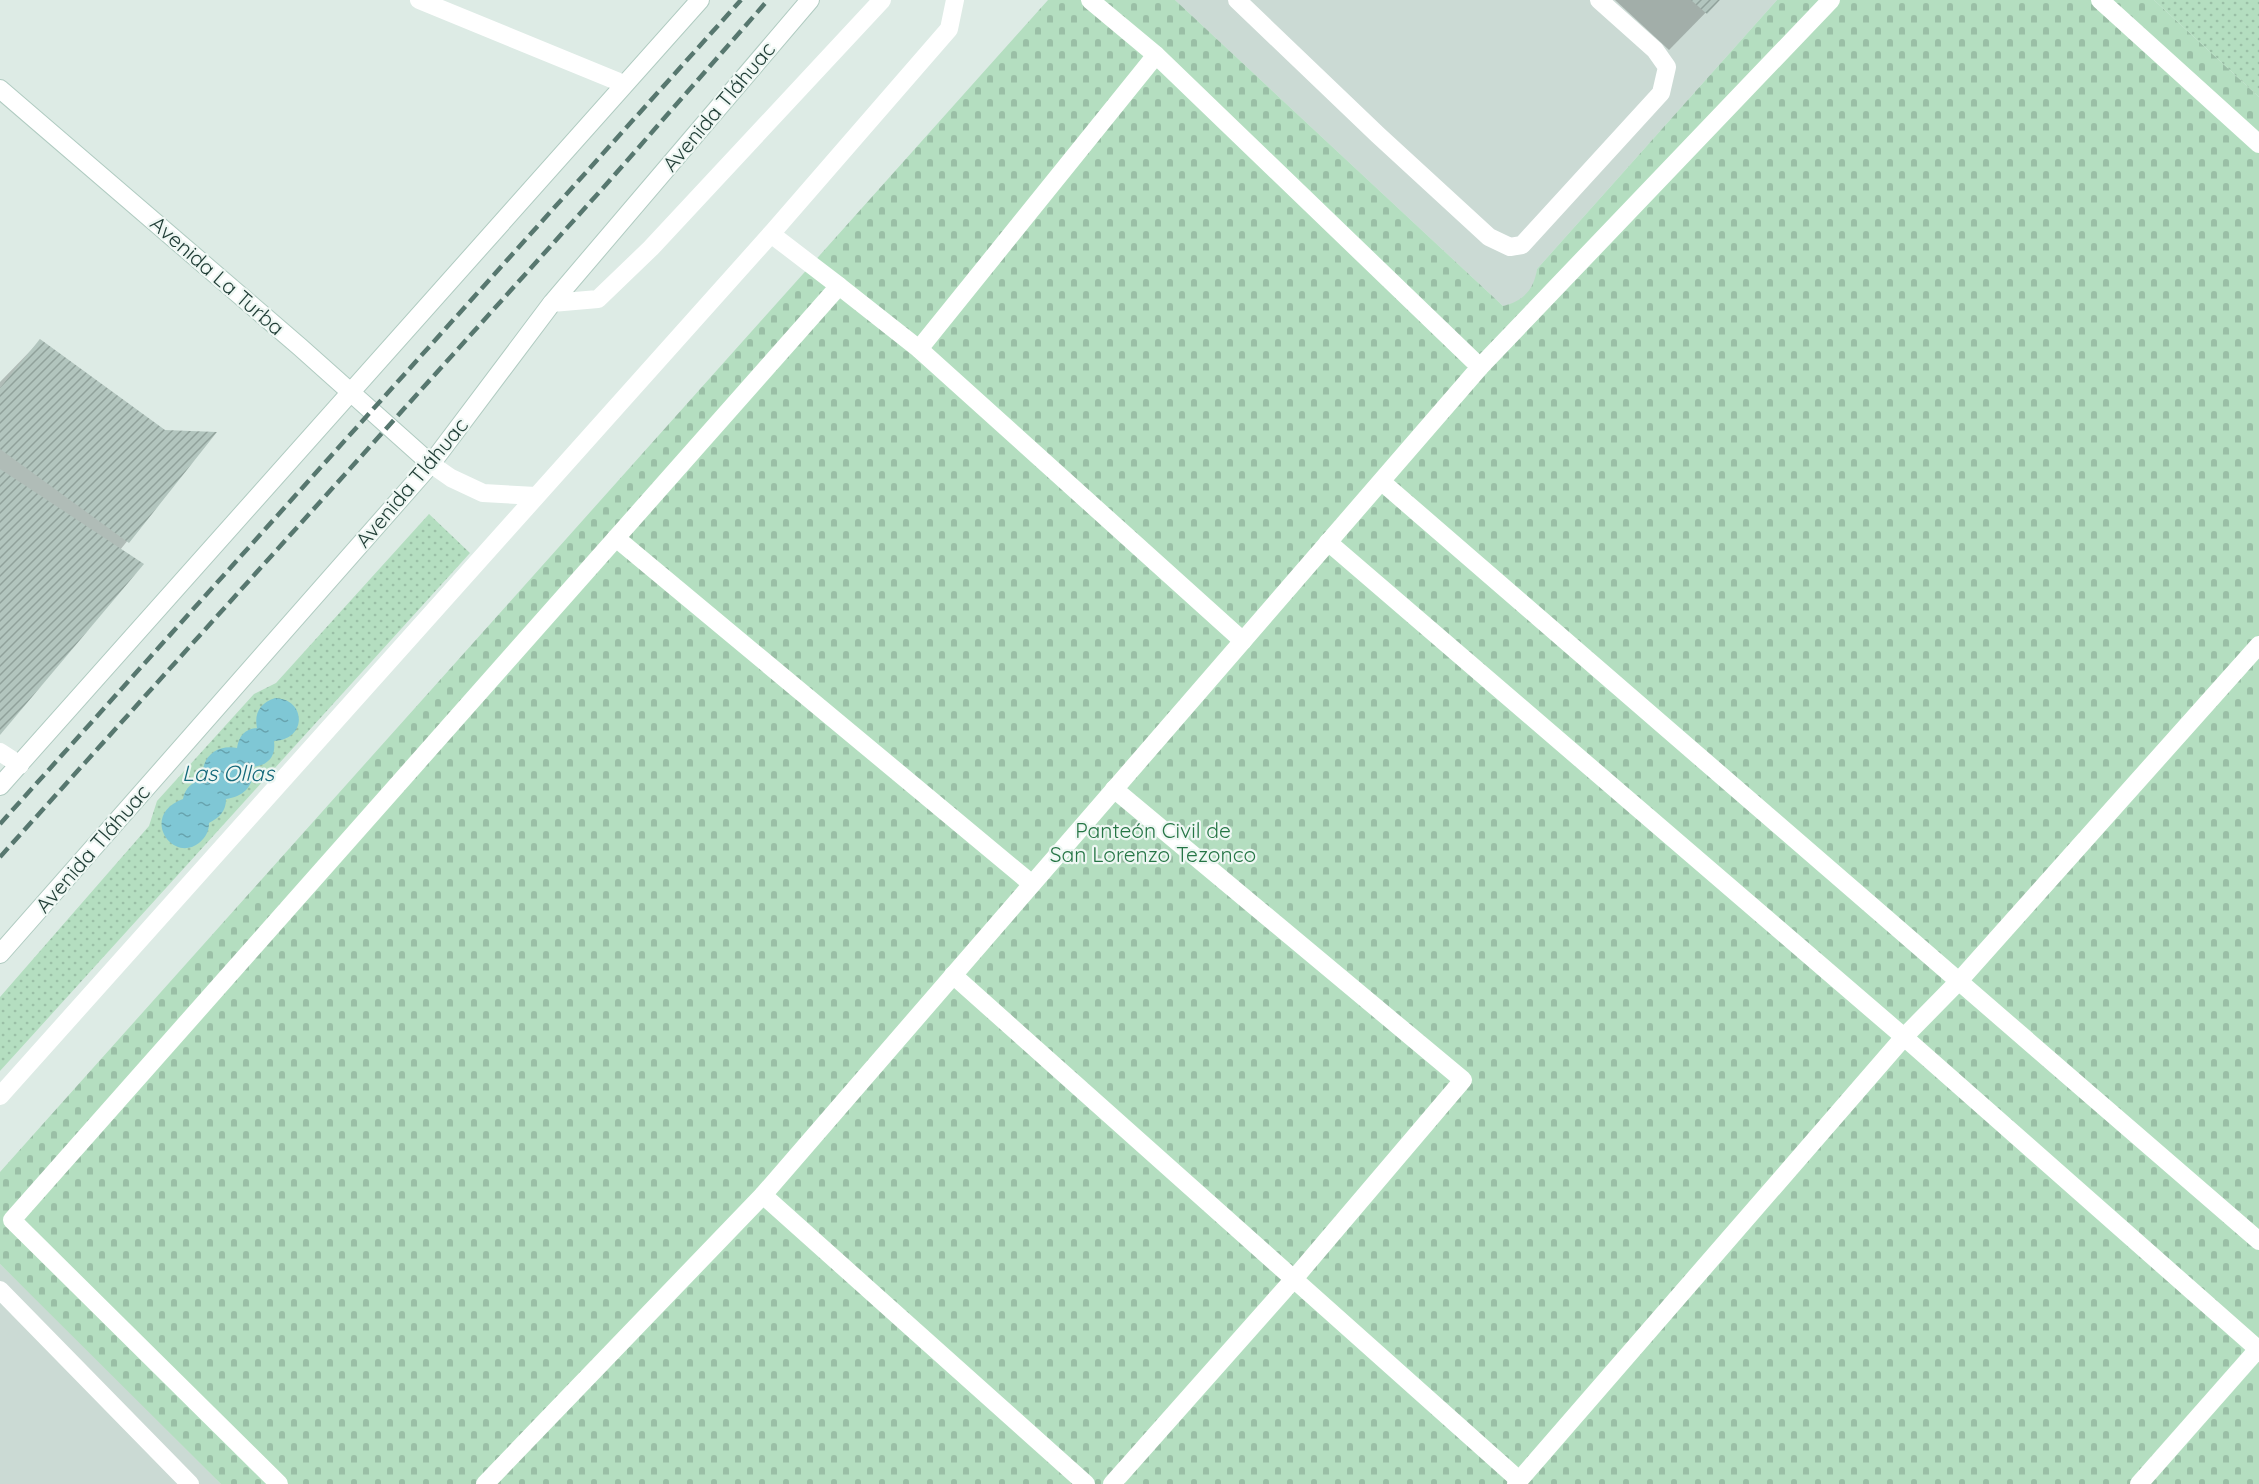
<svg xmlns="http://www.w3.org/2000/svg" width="2259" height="1484" font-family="Quicksand,sans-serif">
<defs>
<pattern id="cemetery-stones" width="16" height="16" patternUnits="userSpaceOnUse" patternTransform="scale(1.5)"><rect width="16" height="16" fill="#b4dec0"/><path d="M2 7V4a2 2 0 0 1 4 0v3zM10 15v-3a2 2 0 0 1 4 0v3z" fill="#9abfa6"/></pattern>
<pattern id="park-dots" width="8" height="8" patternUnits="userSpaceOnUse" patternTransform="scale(1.5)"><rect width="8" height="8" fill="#b4dec0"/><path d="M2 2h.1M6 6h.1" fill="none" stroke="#9abfa6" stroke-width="1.8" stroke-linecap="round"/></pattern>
<pattern id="water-ripples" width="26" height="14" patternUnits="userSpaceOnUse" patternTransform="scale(1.5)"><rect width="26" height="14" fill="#7fc7d5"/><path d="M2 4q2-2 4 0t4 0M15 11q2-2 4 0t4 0" fill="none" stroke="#67a3ae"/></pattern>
<pattern id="building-hatch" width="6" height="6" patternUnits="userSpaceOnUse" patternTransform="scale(1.5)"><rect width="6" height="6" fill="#b2c5be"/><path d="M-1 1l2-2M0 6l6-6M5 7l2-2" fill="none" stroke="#90a19b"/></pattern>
</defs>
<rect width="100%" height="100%" fill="#ddebe5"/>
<g fill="#cbdad4">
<path d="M1175,0H1777L1537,269L1536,280L1529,292L1517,303L1503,306Z"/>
<path d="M0,1264L83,1345L221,1484H0Z"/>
</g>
<path fill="url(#cemetery-stones)" d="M1048,0H1175L1503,306C1523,301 1534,290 1537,269L1777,0H2154L2259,97V1484H221L0,1264V1172Z"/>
<g fill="url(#park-dots)">
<path d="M2154,0H2259V97Z"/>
<path d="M429,514L470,553L0,1071V997L149,826L157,801L254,694L276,683Z"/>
</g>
<path fill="url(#water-ripples)" d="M275,698C307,699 307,740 274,741C276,756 269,765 253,767C255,785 244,797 226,799C226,811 220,817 209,823C209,831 206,837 199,843C172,864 139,815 183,799C185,788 192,782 203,779C200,758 216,744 237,748C239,736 245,729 257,728C254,713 260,703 275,698Z"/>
<g fill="#0003">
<path d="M1615,0H1718L1669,50Z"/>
<path d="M40,341L165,432L214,434L120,550L0,733V382Z"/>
</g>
<g fill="url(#building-hatch)">
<path d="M1691,0H1720L1707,14Z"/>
<path d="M40,339L165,430L217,432L129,543L0,449V388Z"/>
<path d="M0,469L144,564L0,735Z"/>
</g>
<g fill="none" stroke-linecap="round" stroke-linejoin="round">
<g stroke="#b0cbc1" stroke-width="20">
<g id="secondary">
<path d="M0,89L300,347L431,464"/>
<path d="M0,786L700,0"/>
<path d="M0,954L431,464L552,303L810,0"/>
</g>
</g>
<g stroke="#fff" stroke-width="18">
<path d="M1090,0L1156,55L1480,367"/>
<path d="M1237,0L1378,135L1489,237L1510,247L1522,245L1661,93L1667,67L1655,50L1599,0"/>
<path d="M2100,0L2259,144"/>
<path d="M839,286L919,349L1243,641"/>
<path d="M552,303L598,299L651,248L882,0"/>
<path d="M919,349L1156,55"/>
<path d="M431,464L451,478L483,493L536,496"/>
<path d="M1382,482L2259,1241"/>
<path d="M616,538L839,286L771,234"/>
<path d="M1328,542L1904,1037L2259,1350"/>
<path d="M953,975L1519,1480"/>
<path d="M0,1096L771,234L949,29L955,0"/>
<path d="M763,1195L1086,1484"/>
<path d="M0,1290L190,1484"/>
<path d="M279,1484L12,1220L616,538L1032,884"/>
<path d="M485,1484L763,1195L1480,367L1831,0"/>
<path d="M1112,1484L1293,1280L1463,1080L1114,789"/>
<path d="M1516,1484L1904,1037L1959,981L2259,645"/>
<path d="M2139,1484L2259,1348"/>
</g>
<g stroke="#fff" stroke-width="18">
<path d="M419,0L624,84"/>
<path d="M0,752L20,765"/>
</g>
<use href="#secondary" stroke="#fff" stroke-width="18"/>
<g stroke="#57776f" stroke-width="4.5" stroke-dasharray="12 6" stroke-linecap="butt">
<path d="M0,824L741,0"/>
<path d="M0,857L603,188L768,0"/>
</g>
</g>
<g text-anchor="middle" stroke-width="4.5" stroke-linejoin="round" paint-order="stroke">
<g font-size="21" fill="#1e3b34" stroke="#eef7f3">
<text transform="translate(719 107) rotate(-50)" y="7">Avenida Tláhuac</text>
<text transform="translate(217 276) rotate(41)" y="7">Avenida La Turba</text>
<text transform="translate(412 483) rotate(-50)" y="7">Avenida Tláhuac</text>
<text transform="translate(93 849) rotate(-49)" y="7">Avenida Tláhuac</text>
</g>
<g font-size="21" fill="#257545" stroke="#eef7f3">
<text x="1153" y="838">Panteón Civil de<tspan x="1153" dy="24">San Lorenzo Tezonco</tspan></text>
</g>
<g font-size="22" font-style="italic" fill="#14697b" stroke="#eef7f3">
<text x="228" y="781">Las Ollas</text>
</g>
</g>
</svg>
